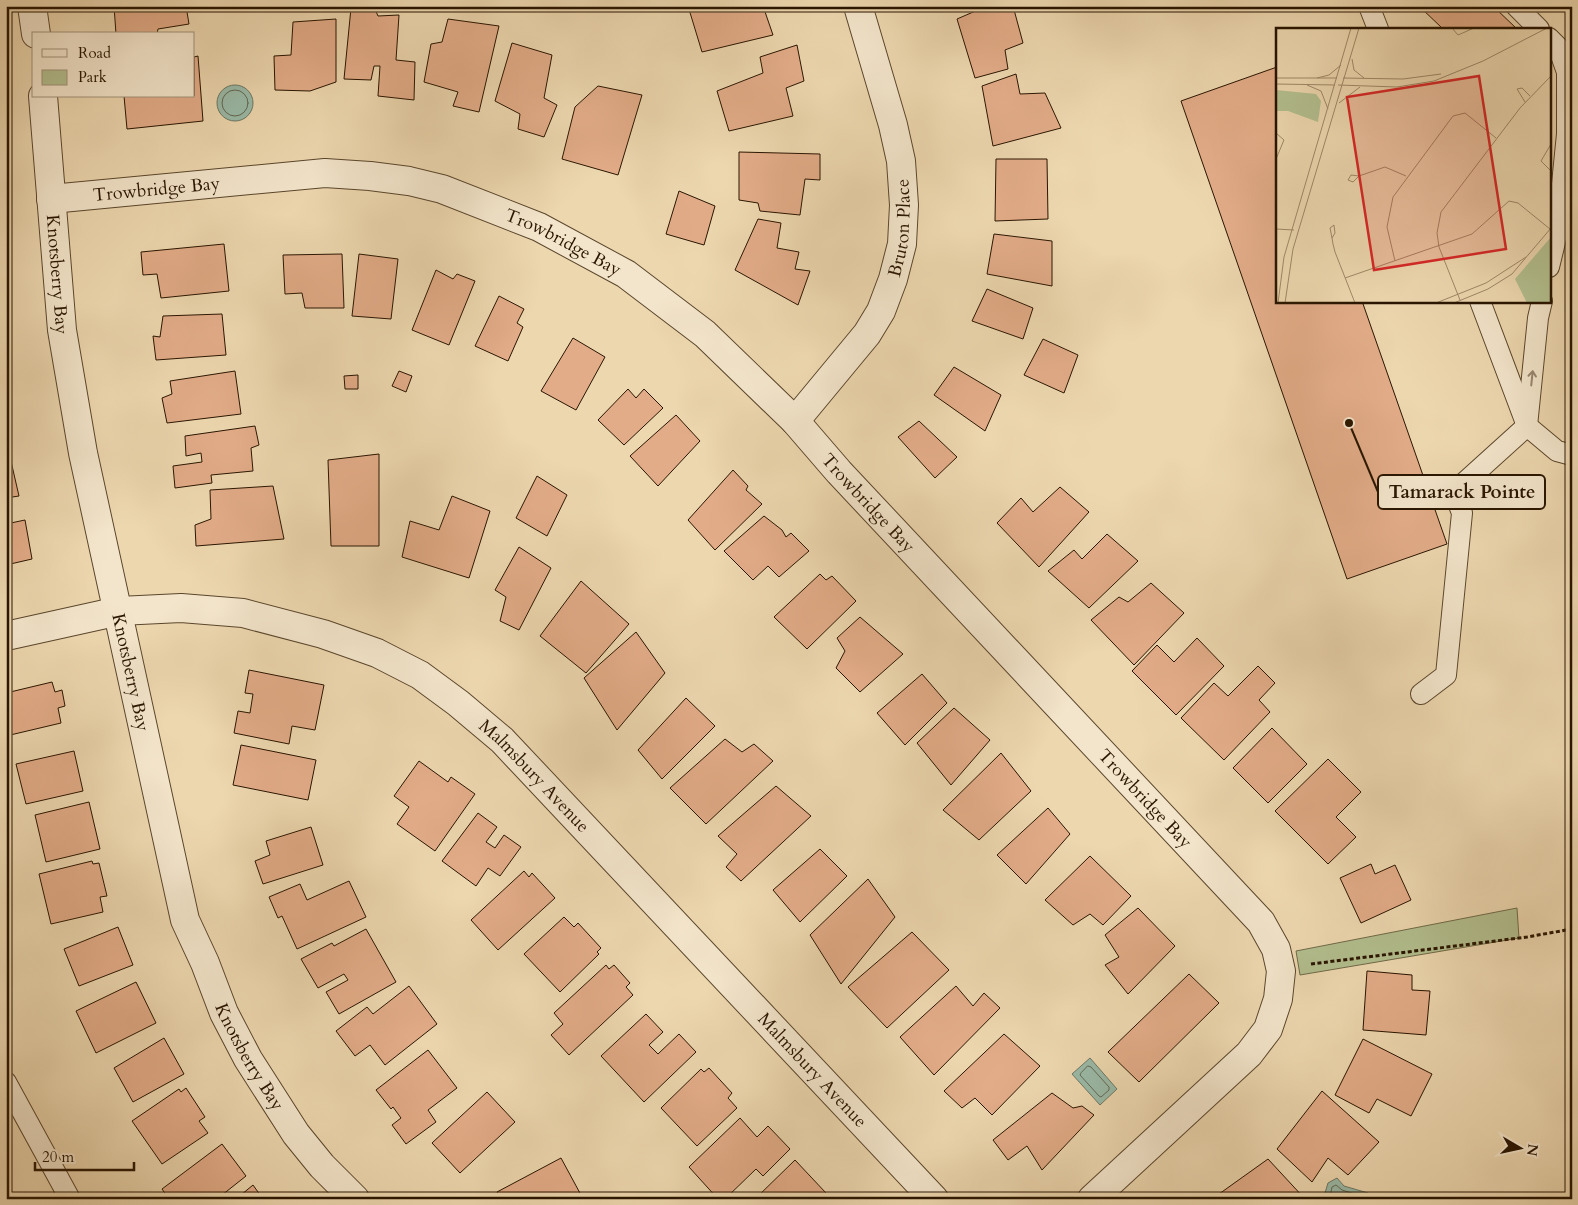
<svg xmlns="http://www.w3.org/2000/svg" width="1578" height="1205" font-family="Cardo,serif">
<rect width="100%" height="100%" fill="#edd7af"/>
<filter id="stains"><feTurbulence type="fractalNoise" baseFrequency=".004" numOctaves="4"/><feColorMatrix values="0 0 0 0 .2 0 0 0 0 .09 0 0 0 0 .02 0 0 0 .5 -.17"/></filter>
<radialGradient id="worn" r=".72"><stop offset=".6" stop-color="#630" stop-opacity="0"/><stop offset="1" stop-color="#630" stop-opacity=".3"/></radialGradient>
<path fill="#b3bf8f" stroke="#6e6a48" d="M1517,908L1519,938L1300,975L1296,951Z"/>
<g fill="#9abaa8" stroke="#6d7865">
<circle cx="235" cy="103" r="18"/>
<path d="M1090,1058L1117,1089L1100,1105L1072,1074Z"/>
<path d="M1337,1178L1344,1186L1368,1193L1371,1199H1329L1325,1193L1328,1183Z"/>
</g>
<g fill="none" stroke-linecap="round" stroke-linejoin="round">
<g stroke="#626854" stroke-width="1">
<circle cx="235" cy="103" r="13"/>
<path d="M1088,1066L1091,1067L1109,1087V1090L1101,1097L1099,1096L1080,1075L1081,1073Z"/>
<path d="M1333,1199L1331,1192L1332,1187L1336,1185L1342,1190L1364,1197L1365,1199"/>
</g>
</g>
<g fill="#e2ac88" stroke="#291500">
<path d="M114,6H186L189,24L158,29L157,34H116Z"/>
<path d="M688,6H763L773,35L702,52Z"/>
<path d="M987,6H1013L1023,43L1005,50L1008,69L975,78L957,19Z"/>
<path d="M1419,6H1493L1517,29H1443Z"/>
<path d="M351,8L375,9L378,16L399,15L396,60L415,62L414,100L378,96L380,66H374L371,80L344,79Z"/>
<path d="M336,19V82L310,91L275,90L274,56L291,55L293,22Z"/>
<path d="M448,19L499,26L479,112L453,106L458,92L424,82L431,44L442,42Z"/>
<path d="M512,43L552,55L544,98L557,105L544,137L518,129L520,114L495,101Z"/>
<path d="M797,45L804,81L786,88L793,116L729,131L717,91L763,73L760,57Z"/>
<path d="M198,56L203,121L127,129L124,96H194V57Z"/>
<path d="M1277,67V301H1362L1447,544L1347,579L1181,101Z"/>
<path d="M1016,74L1020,94L1045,93L1061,128L993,146L982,86Z"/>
<path d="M598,86L642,95L618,175L562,159L575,107Z"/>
<path d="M739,152L820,154V180L805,179L800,215L760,211L758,203L739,200Z"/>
<path d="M996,159H1047L1048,219L995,221Z"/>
<path d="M679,191L715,206L704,245L666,234Z"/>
<path d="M758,219L781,223L777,248L799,252L795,269L810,271L798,305L735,270Z"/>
<path d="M994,234L1052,241V286L987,274Z"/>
<path d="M224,244L229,291L161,298L157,274L143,275L141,252Z"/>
<path d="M342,254L344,308H305L302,293L285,294L283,255Z"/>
<path d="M359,254L398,259L391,319L352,316Z"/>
<path d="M436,270L453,279L457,274L475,281L449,345L412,330Z"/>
<path d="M987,289L1033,308L1023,339L972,321Z"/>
<path d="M499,296L524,309L517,323L523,327L508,361L475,346Z"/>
<path d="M222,314L226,355L156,360L153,336L160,337L163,316Z"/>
<path d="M573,338L605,357L576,410L541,391Z"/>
<path d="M1043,339L1078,355L1064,393L1024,375Z"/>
<path d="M954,367L1001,395L985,431L934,395Z"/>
<path d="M235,371L241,414L167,423L162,398L172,394L170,381Z"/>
<path d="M399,371L412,376L406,392L392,386Z"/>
<path d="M358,375V389H345L344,376Z"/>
<path d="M628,389L636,398L644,389L663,408L624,445L598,420Z"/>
<path d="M676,415L700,441L658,486L630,456Z"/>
<path d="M919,421L957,457L935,478L898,437Z"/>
<path d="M255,426L259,445L251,448L253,471L211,475L212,483L175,488L173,466L202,462L201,453L186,456L185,436Z"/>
<path d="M379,454V546H331L328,460Z"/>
<path d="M10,457L19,496L6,498V458Z"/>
<path d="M733,470L748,486L746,490L762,504L715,550L688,520Z"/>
<path d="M537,476L567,495L547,536L516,518Z"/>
<path d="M273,486L284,539L196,546L195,525L211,519L210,490Z"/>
<path d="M1060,487L1089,512L1039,567L997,523L1021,498L1033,512Z"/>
<path d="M452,496L490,511L469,578L402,557L410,521L439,530Z"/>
<path d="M764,516L782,530L786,537L791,533L809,551L779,577L768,566L753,580L724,551Z"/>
<path d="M25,520L32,559L6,565V524Z"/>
<path d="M1107,534L1138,561L1089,608L1048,571L1074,550L1082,559Z"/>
<path d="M519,547L551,568L519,630L500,621L506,597L495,590Z"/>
<path d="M820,574L826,580L832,576L856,601L807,649L774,617Z"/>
<path d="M581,581L629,624L586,673L540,636Z"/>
<path d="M1151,583L1184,613L1134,665L1091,620L1119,597L1128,602Z"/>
<path d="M860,617L903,654L860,692L836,668L845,651L837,638Z"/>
<path d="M636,632L665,673L617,730L584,678Z"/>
<path d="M1197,638L1224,666L1176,715L1132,671L1157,645L1174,662Z"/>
<path d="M1258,666L1275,683L1259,700L1270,712L1224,760L1181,718L1214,683L1228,696Z"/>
<path d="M249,670L324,685L315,730L292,726L289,744L234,733L238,711L250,713L253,694L245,693Z"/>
<path d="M922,674L947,703L905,745L877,713Z"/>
<path d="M52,682L55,692L62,690L65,706L58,708L61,723L6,736V693Z"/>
<path d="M686,698L715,726L662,779L638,750Z"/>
<path d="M954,708L990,740L951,785L917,743Z"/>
<path d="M1272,728L1307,764L1268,803L1233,768Z"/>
<path d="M725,739L742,752L754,744L773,761L706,824L670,788Z"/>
<path d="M241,745L316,760L308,800L233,785Z"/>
<path d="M74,751L83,791L26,804L16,764Z"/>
<path d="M1001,753L1031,791L979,840L943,810Z"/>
<path d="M1328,759L1361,792L1336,817L1356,837L1328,864L1275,811Z"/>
<path d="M419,761L448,782L451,777L475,794L435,851L397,824L409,807L394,796Z"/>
<path d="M776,786L811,816L741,881L726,867L737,854L718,836Z"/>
<path d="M89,802L100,849L46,862L35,815Z"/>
<path d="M1048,808L1070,834L1026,884L997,855Z"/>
<path d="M478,813L497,827L486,842L495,848L504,835L521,847L500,876L488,868L476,886L442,861Z"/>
<path d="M311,827L323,865L263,884L255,861L270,855L266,841Z"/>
<path d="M820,849L847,876L800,922L773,890Z"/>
<path d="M1090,856L1131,896L1103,925L1090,914L1073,925L1045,900Z"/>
<path d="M92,861L93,864L99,863L107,896L100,897L103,912L51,924L39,874Z"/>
<path d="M1371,864L1375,874L1395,865L1411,900L1361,923L1340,878Z"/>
<path d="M524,871L529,877L532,873L555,898L498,950L471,920Z"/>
<path d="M868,879L895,917L841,984L810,935Z"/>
<path d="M349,881L366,917L297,949L282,916L278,918L269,897L300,884L307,900Z"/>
<path d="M1138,908L1175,946L1128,994L1105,965L1119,957L1105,935Z"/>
<path d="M564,917L574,927L578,923L601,948L597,952L599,954L560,992L524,954Z"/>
<path d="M118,927L133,965L79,986L64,949Z"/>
<path d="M366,929L396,982L339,1014L326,992L348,980L344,974L318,988L301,959L332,943L334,946Z"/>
<path d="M912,932L949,970L887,1028L848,987Z"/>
<path d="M606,965L609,969L614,965L630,983L626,987L633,995L569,1055L551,1035L563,1024L554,1013Z"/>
<path d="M1367,971L1412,975V990L1430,991L1426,1035L1363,1030Z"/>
<path d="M1189,974L1219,1003L1139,1082L1108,1052Z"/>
<path d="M136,982L156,1023L96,1053L76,1011Z"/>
<path d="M409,986L437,1024L385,1065L370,1045L355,1056L336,1031L367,1007L373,1014Z"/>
<path d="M956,986L973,1006L984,993L1000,1008L934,1075L900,1037Z"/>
<path d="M646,1014L663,1032L649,1045L658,1054L679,1034L696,1052L644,1102L601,1056Z"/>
<path d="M1004,1034L1040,1066L992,1115L975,1098L962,1108L944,1091Z"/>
<path d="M164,1038L184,1074L133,1102L114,1068Z"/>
<path d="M1363,1039L1432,1074L1411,1116L1377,1099L1369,1113L1335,1095Z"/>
<path d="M428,1050L457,1088L428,1110L436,1122L406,1144L392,1125L401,1118L393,1107L391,1109L376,1090Z"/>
<path d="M709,1068L732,1093L728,1098L737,1108L697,1146L661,1108L701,1069L704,1072Z"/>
<path d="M186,1088L205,1117L199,1121L208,1133L162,1164L132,1121L179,1089L181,1092Z"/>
<path d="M1322,1091L1379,1142L1348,1175L1328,1158L1312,1182L1277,1149Z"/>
<path d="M487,1092L515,1122L460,1173L432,1143Z"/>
<path d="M1052,1093L1073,1108L1082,1106L1094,1115L1042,1170L1027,1146L1008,1160L993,1140Z"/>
<path d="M740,1118L757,1137L768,1126L790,1149L763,1176L756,1169L725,1199H718L689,1167Z"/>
<path d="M222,1144L246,1176L217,1199H169L162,1189Z"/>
<path d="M561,1158L581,1195L574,1199H501L497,1192Z"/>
<path d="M1268,1159L1305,1199H1212Z"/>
<path d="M795,1160L826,1193L821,1199H755Z"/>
<path d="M253,1185L263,1199H236Z"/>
</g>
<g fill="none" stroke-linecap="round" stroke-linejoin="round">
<g stroke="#5a462c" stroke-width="22">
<g id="service">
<path d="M1369,6L1378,29"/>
<path d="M1516,6L1539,29"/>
<path d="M1549,38L1558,47L1567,72V134L1557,234L1549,267"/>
<path d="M1480,301L1527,426L1557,451L1572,455"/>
<path d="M1421,694L1446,675L1462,513L1454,492L1527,426L1538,318L1542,301"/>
<path d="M6,1082L70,1199"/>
</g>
</g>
<g stroke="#5a462c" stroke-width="30">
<g id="minor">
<path d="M32,6L36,34"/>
<path id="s1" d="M43,96L62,330L83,453L185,920L205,963L224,1013L248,1059L296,1134L322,1166L355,1199"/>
<path id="s2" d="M51,199L325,173L370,176L409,181L442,189L539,227L626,274L705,334L795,421L839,472L1261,922L1276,949L1281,971L1278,999L1268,1029L1249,1054L1092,1199"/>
<path id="s3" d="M795,421L867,334L881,311L893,279L902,244L904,205L901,161L893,125L858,6"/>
<path id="s4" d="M6,636L119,611L181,608L243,613L323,634L377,653L420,675L458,703L502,740L934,1199"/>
</g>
</g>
<path stroke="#291500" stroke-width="3" stroke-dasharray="4 2.5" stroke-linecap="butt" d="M1311,964L1527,937L1572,929"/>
<use href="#service" stroke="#f3e5cb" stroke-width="20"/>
<use href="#minor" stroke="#f3e5cb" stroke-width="28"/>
</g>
<defs><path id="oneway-shaft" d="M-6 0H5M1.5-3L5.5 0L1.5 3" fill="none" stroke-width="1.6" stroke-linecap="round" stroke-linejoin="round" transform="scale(1.25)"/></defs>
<use stroke="#988770" href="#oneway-shaft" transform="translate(1532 378) rotate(-84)"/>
<g text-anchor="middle" stroke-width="4" stroke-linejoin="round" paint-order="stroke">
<g font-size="18" fill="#291500" stroke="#f3e5cb">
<text dy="6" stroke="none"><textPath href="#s2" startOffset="106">Trowbridge Bay</textPath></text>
<text dy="6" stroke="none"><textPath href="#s3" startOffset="226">Bruton Place</textPath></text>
<text dy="6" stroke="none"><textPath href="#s2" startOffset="526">Trowbridge Bay</textPath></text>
<text dy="6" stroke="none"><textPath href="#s1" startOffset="179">Knotsberry Bay</textPath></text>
<text dy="6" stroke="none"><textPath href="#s2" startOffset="931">Trowbridge Bay</textPath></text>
<text dy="6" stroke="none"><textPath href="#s1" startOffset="584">Knotsberry Bay</textPath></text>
<text dy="6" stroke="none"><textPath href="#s4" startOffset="581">Malmsbury Avenue</textPath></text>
<text dy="6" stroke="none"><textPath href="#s2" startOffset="1336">Trowbridge Bay</textPath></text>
<text dy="6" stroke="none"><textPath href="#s1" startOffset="989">Knotsberry Bay</textPath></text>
<text dy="6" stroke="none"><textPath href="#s4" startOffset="986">Malmsbury Avenue</textPath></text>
</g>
</g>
<g transform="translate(1276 28)">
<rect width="275" height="275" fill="#edd7af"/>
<path d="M0,62L40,66L45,73L42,94L12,83H0ZM275,209V275H251L239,251Z" fill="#b3bf8f"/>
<path fill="none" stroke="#9f8969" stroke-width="1" d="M176,0L182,7L198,0M76,31L78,42L88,50M0,50H61M41,50L53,47L65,37M67,50L127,51L165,46M0,56L59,57M31,57L45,63L52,81M62,57L121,59L158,53L207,33L271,0M249,74L241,61L246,60L254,68M63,75L84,59M0,105L8,112L0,131M275,116L265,133L275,143M83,148L77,154L72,152L75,147L83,148L109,139L130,148M0,201L18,202M56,210L59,205L58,197L54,200L56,210L57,216L59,224L79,275M119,233L111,199L117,169L177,88L189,85L220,110M69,250L196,206L233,173L242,175L274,201M184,272L163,219L161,205L165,184L244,80L275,48M2,275L8,229L75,0M9,275L17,221L83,0M160,275L210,255L250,229M178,275L212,261L236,246L275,200"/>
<path fill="#d62828" fill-opacity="0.15" stroke="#d62828" stroke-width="2.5" d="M203,48L230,221L98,242L71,69Z"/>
<rect width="275" height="275" fill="none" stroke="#291500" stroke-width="2.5"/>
</g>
<path fill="none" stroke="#291500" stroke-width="2" d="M1349 423L1378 492"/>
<circle fill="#291500" stroke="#f3e5cb" stroke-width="2" cx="1349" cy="423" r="5"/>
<rect fill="#f3e5cb" stroke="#291500" stroke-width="2" x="1378" y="475" width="167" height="34" rx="5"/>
<g font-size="19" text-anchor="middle" font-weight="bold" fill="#291500">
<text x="1462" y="498">Tamarack Pointe</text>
</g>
<rect width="1578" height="1205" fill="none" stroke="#edd7af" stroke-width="25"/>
<rect x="8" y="8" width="1563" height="1190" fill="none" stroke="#291500" stroke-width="2.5"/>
<rect x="12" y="12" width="1553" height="1180" fill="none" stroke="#291500"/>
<rect x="32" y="32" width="162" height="65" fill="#f3e5cb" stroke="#a2927a"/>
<rect x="42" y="49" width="25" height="8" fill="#f3e5cb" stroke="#a2927a"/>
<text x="78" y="58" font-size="15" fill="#291500">Road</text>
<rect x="42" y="70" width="25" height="15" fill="#b3bf8f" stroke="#a2927a"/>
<text x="78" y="82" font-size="15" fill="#291500">Park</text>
<g transform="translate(1520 1148) rotate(99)" stroke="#f3e5cb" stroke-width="4" paint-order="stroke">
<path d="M0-4L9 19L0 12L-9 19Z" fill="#291500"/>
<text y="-8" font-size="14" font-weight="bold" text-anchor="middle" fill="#291500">N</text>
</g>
<path d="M35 1162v8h99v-8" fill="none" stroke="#291500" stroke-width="2.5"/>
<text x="42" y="1162" font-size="15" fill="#291500" stroke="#f3e5cb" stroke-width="4" paint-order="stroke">20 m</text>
<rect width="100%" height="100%" filter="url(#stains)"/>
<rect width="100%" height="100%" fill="url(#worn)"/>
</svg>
